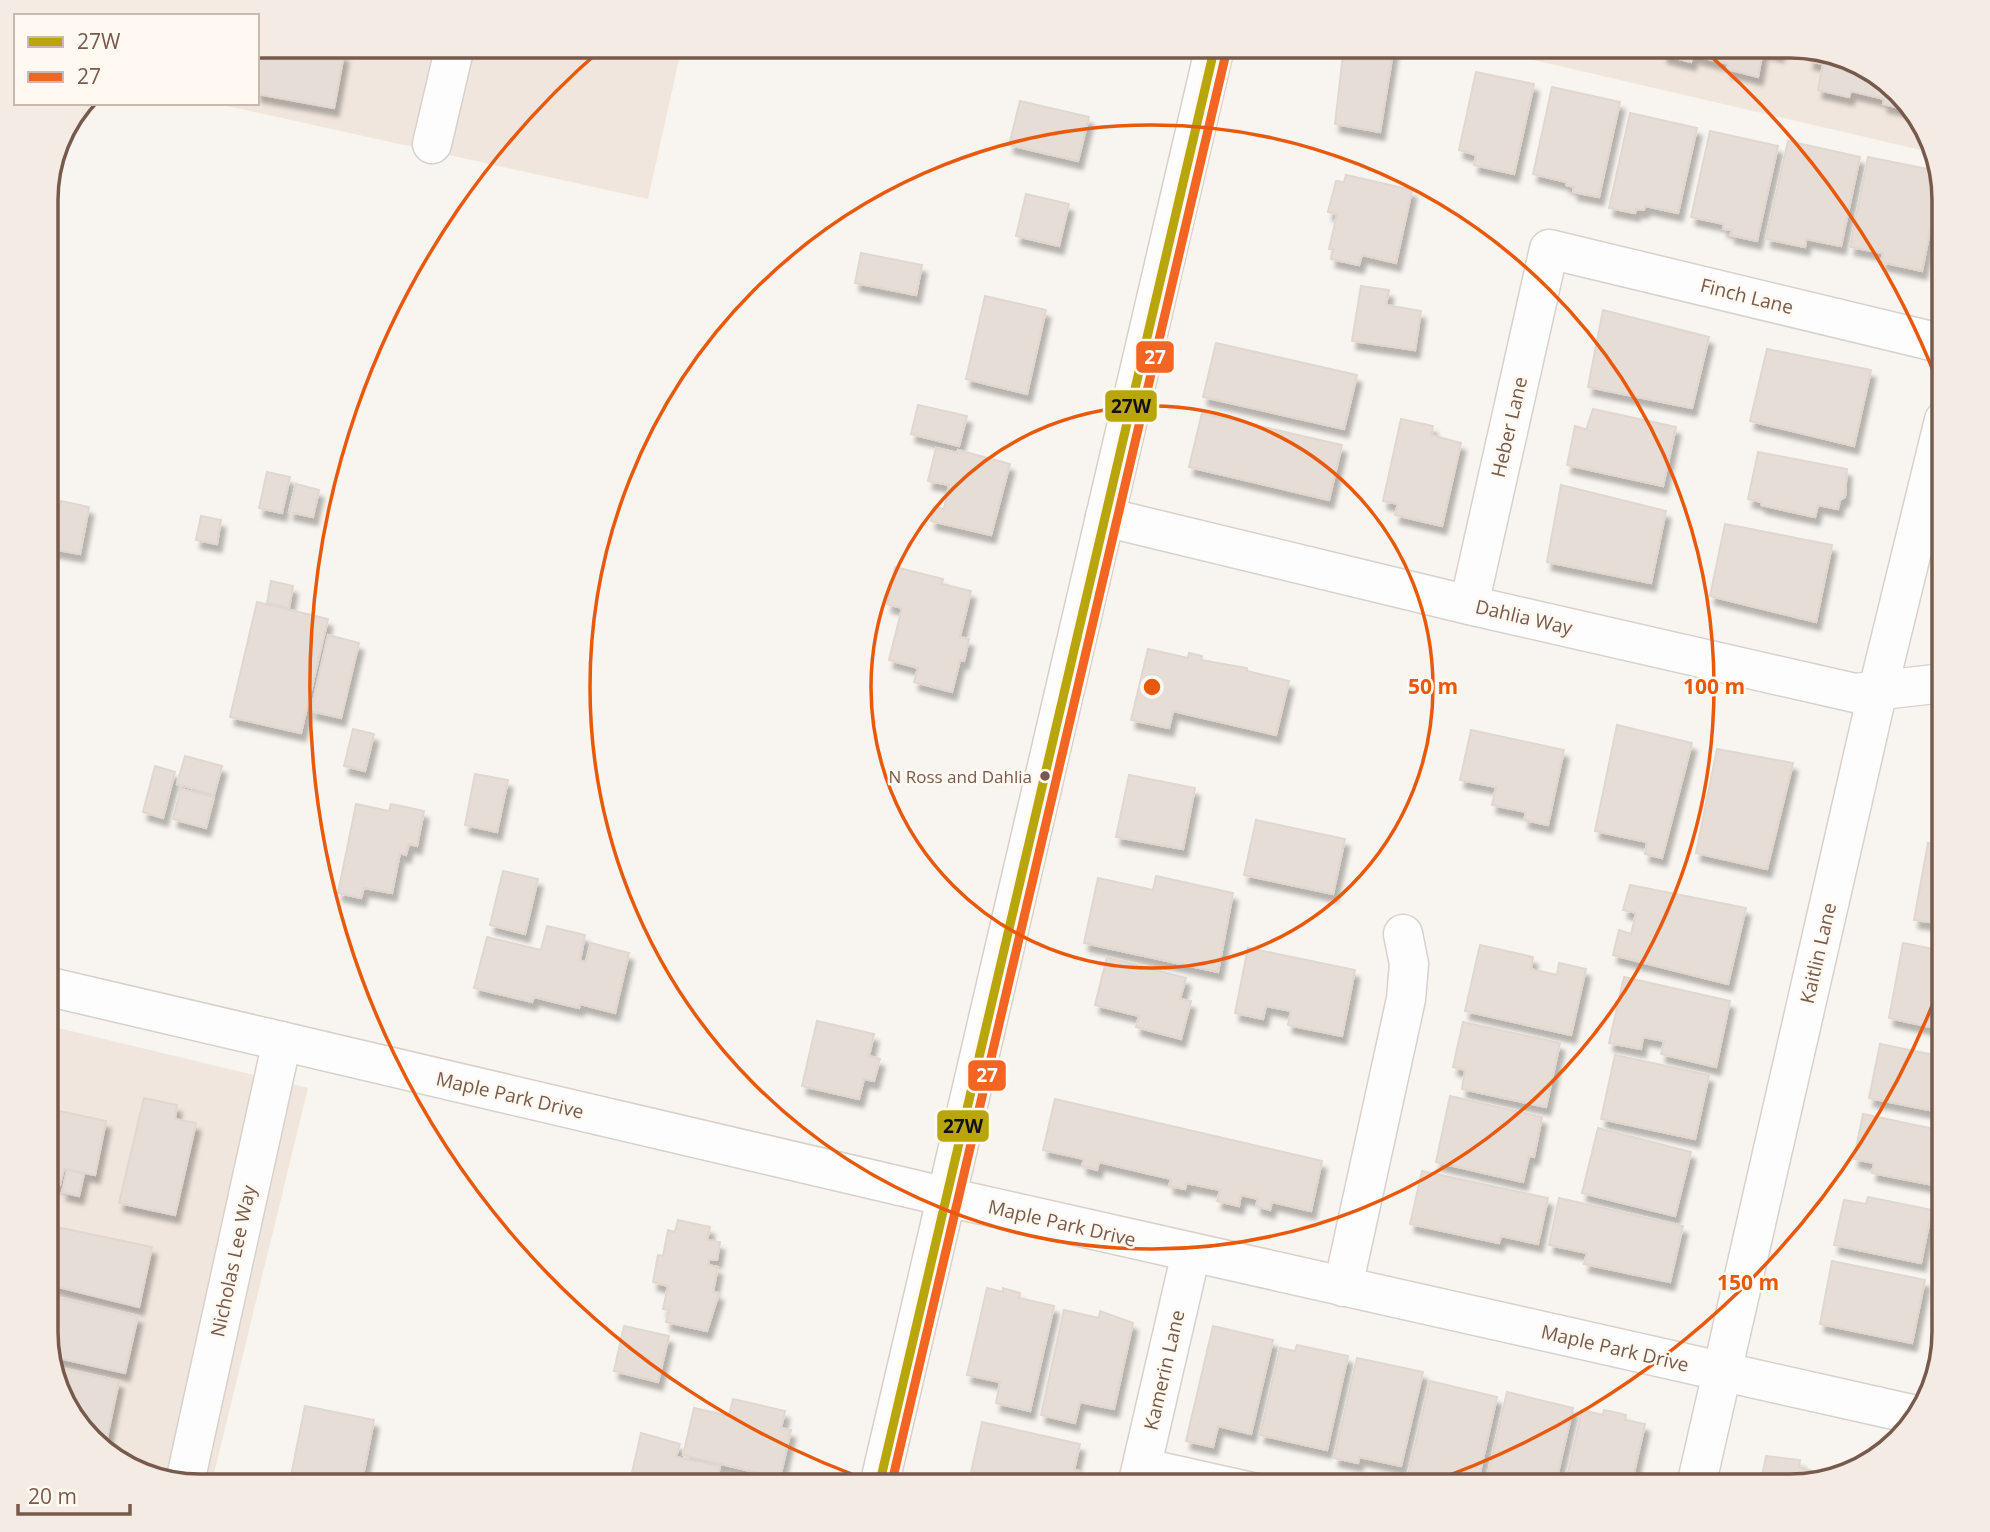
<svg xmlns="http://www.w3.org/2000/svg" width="1990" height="1532" font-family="'Open Sans',sans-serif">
<defs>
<filter id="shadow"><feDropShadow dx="4.5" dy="8" stdDeviation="2" flood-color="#0004"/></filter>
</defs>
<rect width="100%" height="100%" fill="#f8f4ef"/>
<g fill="#f1e6dd">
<path d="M257,46H682L648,199L214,103H257Z"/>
<path d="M1474,46H1791L1885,78L1929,132L1934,153Z"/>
<path d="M46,1025L308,1088L211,1486H199L105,1454L62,1401L46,1342Z"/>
</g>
<g fill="#e5ddd6" stroke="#e1d7d1" stroke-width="2" filter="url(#shadow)">
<path d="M257,46H296L344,54L334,108L257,94Z"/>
<path d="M1344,46H1394L1380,132L1335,124Z"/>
<path d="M1664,46H1781L1779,54L1763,50L1758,77L1727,69L1728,64L1693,55L1691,62L1663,55Z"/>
<path d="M1811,52L1885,78L1912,111L1883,104L1884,99L1851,91L1849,97L1818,90L1823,64L1809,61Z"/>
<path d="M1476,72L1534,84L1514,174L1474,165L1476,155L1459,150Z"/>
<path d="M1552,87L1620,102L1599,197L1573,192L1574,187L1566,185V182L1533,174Z"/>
<path d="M1020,101L1089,117L1078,161L1009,145Z"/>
<path d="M1630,113L1697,128L1678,213L1645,206L1644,210L1636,209L1635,213L1609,208Z"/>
<path d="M1710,131L1778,146L1757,241L1730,235L1732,230L1723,229L1724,224L1691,217Z"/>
<path d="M1788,141L1860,157L1841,246L1806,239L1805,247L1766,239Z"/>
<path d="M1868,157L1938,171L1940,181L1922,271L1881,262L1883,253L1850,247Z"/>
<path d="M1346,175L1412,190L1396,263L1362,255L1359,265L1331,259L1333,249H1329L1337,214L1328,212L1336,181L1344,182Z"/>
<path d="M1026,194L1069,204L1059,246L1016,236Z"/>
<path d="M1944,217V270L1933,268Z"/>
<path d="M861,253L922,265L916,295L855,283Z"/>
<path d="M1361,286L1389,290L1386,305L1421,311L1415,350L1352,341Z"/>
<path d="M985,296L1046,310L1027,394L966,379Z"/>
<path d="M1603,310L1709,337L1692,408L1588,387Z"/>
<path d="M1216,343L1357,375L1344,429L1203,397Z"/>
<path d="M1767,349L1871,370L1854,446L1750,421Z"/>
<path d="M918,405L967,416L959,446L911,434Z"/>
<path d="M1593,409L1676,427L1663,486L1567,465L1575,426L1589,430L1587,427Z"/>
<path d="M1202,413L1342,445L1329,500L1189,467Z"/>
<path d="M1401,419L1433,426L1431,435L1461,443L1442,526L1395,515L1398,504L1383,501Z"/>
<path d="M936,448L957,453L958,450L1010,464L991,535L931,521L934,507L944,509L949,485L928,481Z"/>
<path d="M1758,452L1847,469L1845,497L1840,500L1838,509L1818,505L1815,517L1761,505V502L1748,499Z"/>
<path d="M267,472L290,477L282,513L259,508Z"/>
<path d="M296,484L319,490L313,517L289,512Z"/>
<path d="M1561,485L1666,511L1651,583L1547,562Z"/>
<path d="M61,501L89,507L80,554L52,549Z"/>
<path d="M201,516L221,520L217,544L196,540Z"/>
<path d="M1725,524L1832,545L1816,622L1710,596Z"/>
<path d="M895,567L943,579L942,584L971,591L960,637L969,639L964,661L960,660L952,692L914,682L918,668L889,660L902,608L887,604Z"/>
<path d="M271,581L293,586L289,608L267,603Z"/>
<path d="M257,602L328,619L301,733L230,717Z"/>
<path d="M328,635L359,643L341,718L311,711Z"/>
<path d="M1148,649L1188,658L1189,653L1198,655L1202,656L1201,660L1247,668V671L1289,681L1276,735L1173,711L1169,728L1131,720Z"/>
<path d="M1617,725L1692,743L1662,858L1645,854L1647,842L1595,831Z"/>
<path d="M353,729L374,734L365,771L344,766Z"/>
<path d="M1471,730L1564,750L1548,825L1524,820L1526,812L1492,805L1496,787L1460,780Z"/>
<path d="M1717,749L1793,763L1767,869L1696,853Z"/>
<path d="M185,756L222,766L214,795L177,784Z"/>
<path d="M155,766L175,772L163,818L143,812Z"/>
<path d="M1944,771V821L1936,819Z"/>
<path d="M475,774L508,780L497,832L465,825Z"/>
<path d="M1129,775L1195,788L1183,849L1116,837Z"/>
<path d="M181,789L214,797L206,828L173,819Z"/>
<path d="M356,804L389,811L391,804L424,811L417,846L409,844L406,855L400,853L392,893L364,888L361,898L338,893Z"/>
<path d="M1256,820L1345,839L1333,894L1244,875Z"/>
<path d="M1928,843L1944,847V924L1914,920Z"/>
<path d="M503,871L538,879L525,934L490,925Z"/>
<path d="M1156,876L1233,893L1218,972L1084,943L1098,878L1153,890Z"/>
<path d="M1630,885L1746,908L1728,984L1613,955L1619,930L1631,934L1636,913L1623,910Z"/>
<path d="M547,926L585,935L580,961L586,962L591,943L629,953L615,1013L580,1004L579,1008L534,997L532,1002L474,988L487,937L541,950Z"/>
<path d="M1903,943L1944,951V1030L1889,1018Z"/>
<path d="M1480,945L1533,957L1531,969L1557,975L1559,963L1586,969L1571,1035L1465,1011Z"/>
<path d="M1248,948L1355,970L1342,1036L1288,1025L1291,1011L1266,1006L1263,1019L1235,1013Z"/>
<path d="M1107,957L1186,978L1180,999L1191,1001L1181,1039L1136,1027L1139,1016L1095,1005Z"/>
<path d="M1624,977L1730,1001L1716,1067L1661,1054L1664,1041L1643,1037L1641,1049L1609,1043Z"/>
<path d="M817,1021L874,1034L869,1056L880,1059L874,1081L864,1079L859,1099L802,1086Z"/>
<path d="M1463,1022L1560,1043L1546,1107L1462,1089L1465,1070L1453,1067Z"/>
<path d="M1880,1044L1944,1057V1113L1869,1098Z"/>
<path d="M1615,1055L1709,1075L1695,1139L1601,1119Z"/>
<path d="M1450,1096L1542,1117L1534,1157L1529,1156L1523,1182L1436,1162Z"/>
<path d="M144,1098L177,1105L175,1119L196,1123L175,1215L119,1203Z"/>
<path d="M1055,1099L1322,1161L1311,1211L1272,1202L1270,1210L1256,1206L1258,1199L1241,1195L1239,1206L1217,1201L1220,1190L1186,1183L1185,1189L1169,1186L1171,1179L1099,1162L1097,1170L1082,1166L1084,1159L1043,1150Z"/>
<path d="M46,1108L106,1121L95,1175L64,1169L60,1185L46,1182Z"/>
<path d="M1863,1114L1944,1131V1156L1938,1186L1872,1173L1874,1163L1854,1159Z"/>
<path d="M1598,1128L1691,1152L1675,1216L1582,1193Z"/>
<path d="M67,1170L84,1174L79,1196L62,1192Z"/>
<path d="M1422,1171L1548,1198L1538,1244L1501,1236L1499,1243L1410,1224Z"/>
<path d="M1868,1197L1932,1210L1921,1263L1834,1245L1844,1200L1866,1204Z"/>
<path d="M1559,1198L1683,1226L1670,1282L1584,1264L1587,1253L1549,1245Z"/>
<path d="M678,1220L710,1227L707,1240L720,1242L717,1260L709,1259L708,1265L718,1267L713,1292L719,1293L707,1331L666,1322L669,1310L663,1309L668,1286L653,1282L658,1255L663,1256L668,1230L675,1232Z"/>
<path d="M52,1226L152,1247L139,1307L46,1284V1255Z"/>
<path d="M1832,1261L1925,1280L1912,1343L1820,1324Z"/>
<path d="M987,1288L1003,1292V1288L1020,1293L1019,1298L1054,1306L1030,1411L996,1403L1000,1382L967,1375Z"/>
<path d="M46,1295L138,1316L125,1373L49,1356L46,1342Z"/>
<path d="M1064,1310L1099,1318L1100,1311L1133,1323L1114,1409L1080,1402L1075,1423L1041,1415Z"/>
<path d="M624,1326L669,1336L658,1382L614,1371Z"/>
<path d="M1213,1326L1273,1340L1251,1434L1218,1426L1213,1447L1186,1441Z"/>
<path d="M1297,1345L1348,1356L1327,1450L1260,1435L1280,1348L1295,1351Z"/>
<path d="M1357,1358L1423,1372L1401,1466L1359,1457L1358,1463L1334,1458Z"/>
<path d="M52,1366L119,1381L107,1438L88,1434L62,1401Z"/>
<path d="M1430,1381L1497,1397L1477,1486H1440L1441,1482L1408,1475Z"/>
<path d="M1507,1392L1573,1408L1555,1486H1485Z"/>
<path d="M733,1399L785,1411L781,1428L791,1430L780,1478L683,1455L694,1408L729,1416Z"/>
<path d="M305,1406L374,1420L361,1486H289Z"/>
<path d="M1582,1410L1603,1415L1604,1410L1618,1413L1626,1415L1625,1420L1645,1424L1631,1486H1565Z"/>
<path d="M982,1422L1080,1444L1074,1470L1080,1471L1077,1486H968Z"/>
<path d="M641,1433L680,1444L676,1457L720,1466L716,1486H629Z"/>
<path d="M1766,1456L1800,1460L1799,1467L1833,1477L1791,1486H1760Z"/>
</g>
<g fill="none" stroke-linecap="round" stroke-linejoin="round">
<g stroke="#d8d1cc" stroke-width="24">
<path id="lane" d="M1143,1459L1264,1486"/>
</g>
<g stroke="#d8d1cc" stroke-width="41">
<g id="street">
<path d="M432,144L455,46"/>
<path d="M1105,517L1469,605L1855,693L1944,683"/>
<path d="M1469,605L1549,249L1944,344"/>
<path d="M947,1197L1916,1415"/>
<path d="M1343,1287L1406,999L1409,964L1403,934"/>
<path d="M185,1482L282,1041"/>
<path d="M1137,1486L1191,1253"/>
<path d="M1696,1486L1878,690L1944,420"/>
</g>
</g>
<g stroke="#d8d0ca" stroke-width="41">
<g id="secondary">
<path d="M46,986L947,1197"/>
<path d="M879,1486L1215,46"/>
</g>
</g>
<use href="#lane" stroke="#fefdfd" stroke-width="21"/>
<use href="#street" stroke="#fefdfd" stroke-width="38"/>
<use href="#secondary" stroke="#fefdfd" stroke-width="38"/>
<g stroke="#fff9f1" stroke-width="14">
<path id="bus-1" d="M879,1486L1215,46"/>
</g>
<g stroke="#fff9f1" stroke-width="14">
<path id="bus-2" d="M891,1486L1227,49"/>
</g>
<use href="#bus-1" stroke="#b9a50c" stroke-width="9"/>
<use href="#bus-2" stroke="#f26522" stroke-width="9"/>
</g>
<g fill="none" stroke="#e8590c" stroke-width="3.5">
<circle cx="1152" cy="687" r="281"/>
<circle cx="1152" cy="687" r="562"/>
<path d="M1944 975A843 843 0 0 1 1419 1486M885 1486A843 843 0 0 1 605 46M1699 46A843 843 0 0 1 1944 399"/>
</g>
<circle fill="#785a4d" stroke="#fff9f1" stroke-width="2.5" cx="1045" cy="776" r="6"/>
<g text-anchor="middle" stroke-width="5" stroke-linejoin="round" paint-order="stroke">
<g font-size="17" fill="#785a4d" stroke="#fff9f1" text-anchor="end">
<text x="1032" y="783">N Ross and Dahlia</text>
</g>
<g font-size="19" fill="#785a4d" stroke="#fff9f1">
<text transform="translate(1747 296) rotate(14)" y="7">Finch Lane</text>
<text transform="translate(1509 427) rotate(-77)" y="7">Heber Lane</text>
<text transform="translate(1524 617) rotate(13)" y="7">Dahlia Way</text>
<text transform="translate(1818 953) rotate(-77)" y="7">Kaitlin Lane</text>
<text transform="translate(510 1095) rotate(13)" y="7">Maple Park Drive</text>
<text transform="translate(1062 1223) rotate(13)" y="7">Maple Park Drive</text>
<text transform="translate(233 1261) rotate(-78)" y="7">Nicholas Lee Way</text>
<text transform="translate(1615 1348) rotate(13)" y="7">Maple Park Drive</text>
<text transform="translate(1164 1370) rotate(-77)" y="7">Kamerin Lane</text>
</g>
</g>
<path d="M0 0H1990V1532H0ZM200 58H1790A142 142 0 0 1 1932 200V1332A142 142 0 0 1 1790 1474H200A142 142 0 0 1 58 1332V200A142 142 0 0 1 200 58Z" fill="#f4ece4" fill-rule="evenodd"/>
<path fill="none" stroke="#785a4d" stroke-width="3.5" d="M200 58H1790A142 142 0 0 1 1932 200V1332A142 142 0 0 1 1790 1474H200A142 142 0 0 1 58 1332V200A142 142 0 0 1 200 58Z"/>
<circle cx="1152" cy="687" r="10" fill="#e8590c" stroke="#fff9f1" stroke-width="3.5"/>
<g font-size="21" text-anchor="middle" font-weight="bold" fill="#e8590c" stroke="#fff9f1" stroke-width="5" stroke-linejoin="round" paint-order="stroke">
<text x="1433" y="694">50 m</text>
<text x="1714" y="694">100 m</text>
<text x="1748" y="1290">150 m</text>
</g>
<g stroke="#fff9f1" stroke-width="2.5">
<rect x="1135" y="340" width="40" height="34" rx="7" fill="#f26522"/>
<rect x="1104" y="389" width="54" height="34" rx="7" fill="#b9a50c"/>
<rect x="967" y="1059" width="40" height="33" rx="7" fill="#f26522"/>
<rect x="936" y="1109" width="54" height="34" rx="7" fill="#b9a50c"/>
</g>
<g font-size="19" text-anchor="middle" font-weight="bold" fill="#fff">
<text x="1155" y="364">27</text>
<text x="987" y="1082">27</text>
</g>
<g font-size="19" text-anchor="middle" font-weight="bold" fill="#111">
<text x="1131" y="413">27W</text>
<text x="963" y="1133">27W</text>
</g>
<rect x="14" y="14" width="245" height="91" fill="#fff9f1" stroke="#c9b9af" stroke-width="2"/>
<rect x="28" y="37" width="35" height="10" fill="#b9a50c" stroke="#c9b9af" stroke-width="2"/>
<text x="77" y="49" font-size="21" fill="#785a4d">27W</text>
<rect x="28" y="72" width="35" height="10" fill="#f26522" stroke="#c9b9af" stroke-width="2"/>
<text x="77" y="84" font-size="21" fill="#785a4d">27</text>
<path d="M18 1504v10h112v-10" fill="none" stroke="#785a4d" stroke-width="3.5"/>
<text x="28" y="1504" font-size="21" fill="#785a4d" stroke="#fff9f1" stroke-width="5" paint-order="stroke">20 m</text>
</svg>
